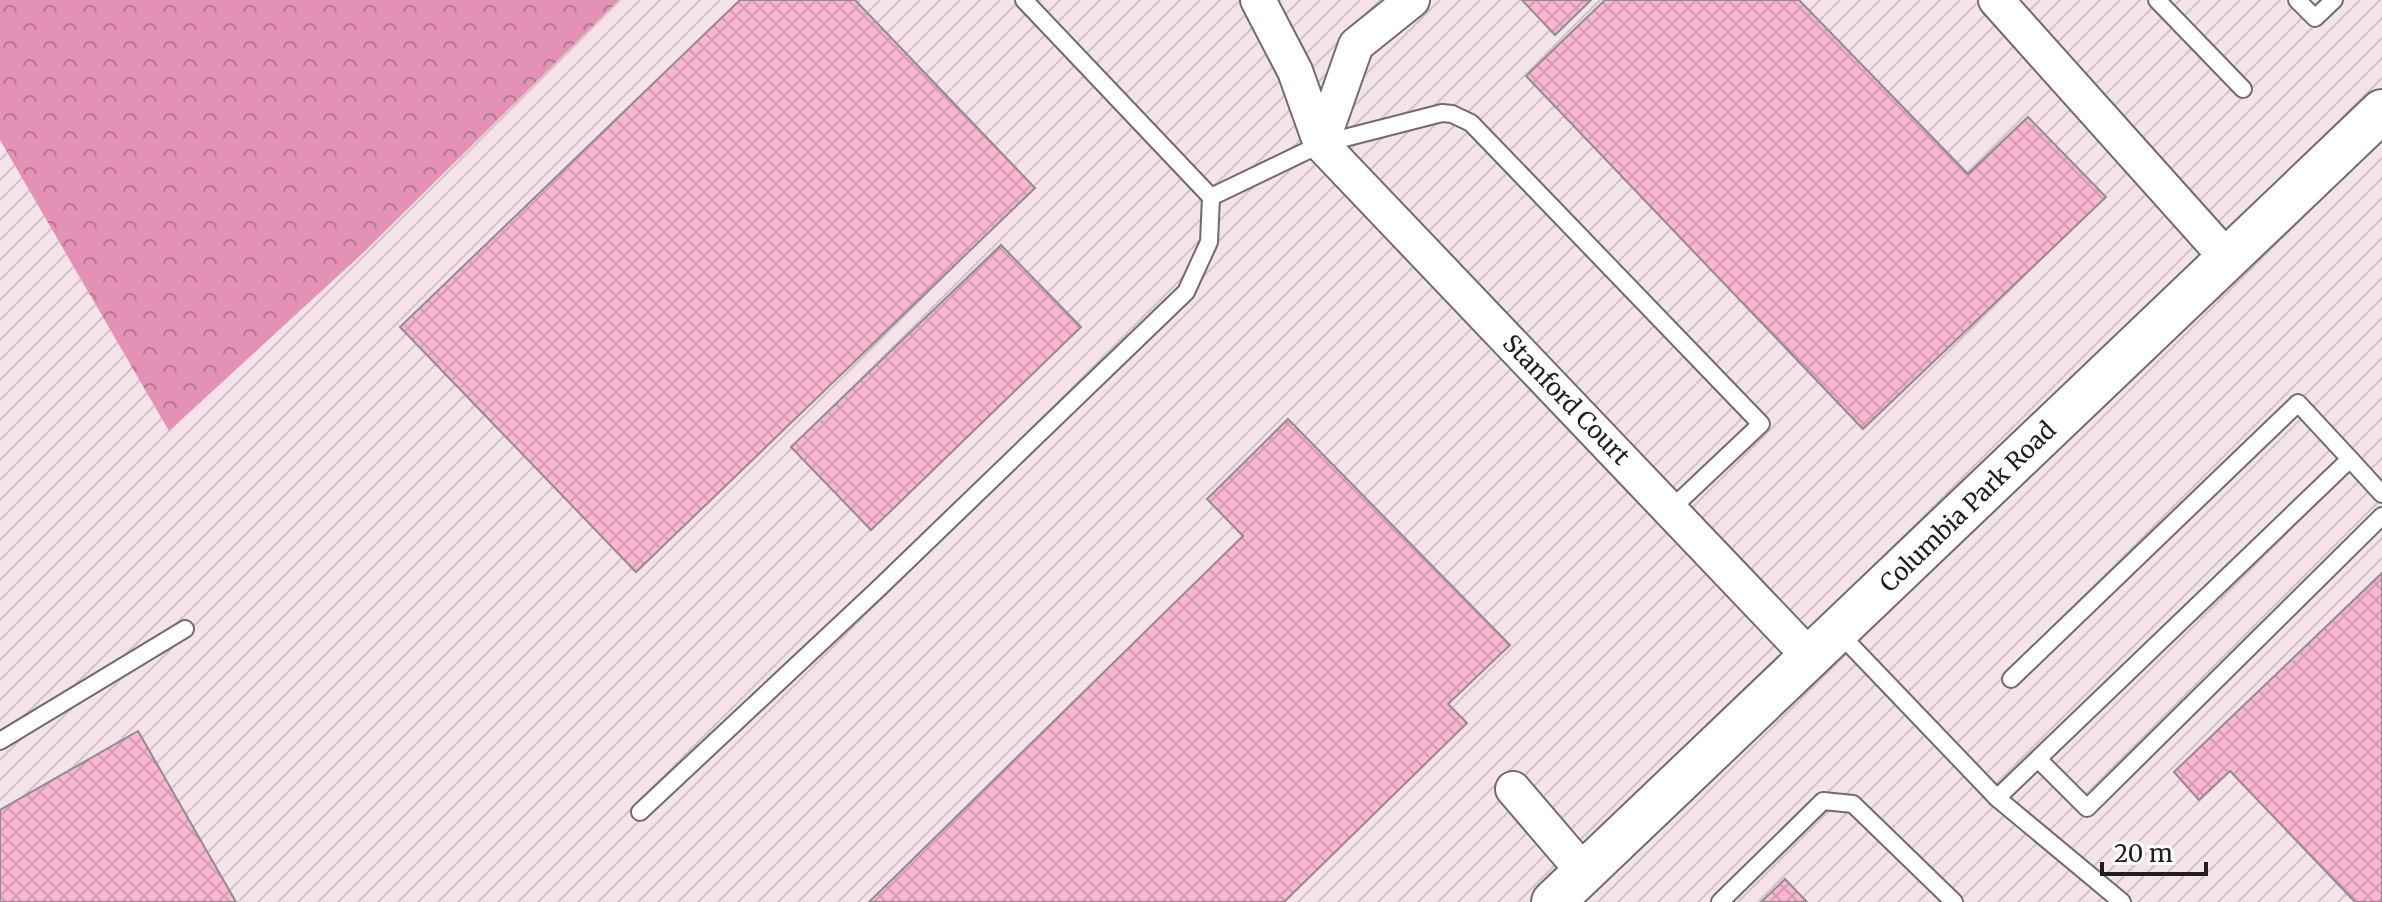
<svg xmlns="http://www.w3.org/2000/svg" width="2382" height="902" font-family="Merriweather,serif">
<defs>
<pattern id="industrial-furrows" width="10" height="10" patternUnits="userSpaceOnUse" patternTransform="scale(2)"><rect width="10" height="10" fill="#f4e4ea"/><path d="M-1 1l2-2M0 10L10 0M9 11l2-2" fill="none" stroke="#d1c3c8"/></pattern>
<pattern id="forest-crowns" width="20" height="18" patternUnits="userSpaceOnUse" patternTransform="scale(2)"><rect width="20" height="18" fill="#e491b6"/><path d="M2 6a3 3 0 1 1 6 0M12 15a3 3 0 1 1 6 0" fill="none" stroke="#b87693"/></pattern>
<pattern id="building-cross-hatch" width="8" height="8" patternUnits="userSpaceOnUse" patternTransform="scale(2)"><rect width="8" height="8" fill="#f9b5d2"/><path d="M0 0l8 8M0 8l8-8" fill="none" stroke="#d59bb4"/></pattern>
</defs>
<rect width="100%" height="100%" fill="#fbf3f6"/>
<path fill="url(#industrial-furrows)" d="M619,0H2382V902H0V140L169,431L364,252Z"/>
<path fill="url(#forest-crowns)" d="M0,0H619L364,252L169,431L0,140Z"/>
<g fill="url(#building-cross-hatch)" stroke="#928c8e" stroke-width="2">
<path d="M740,0H855L1035,188L636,572L400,327Z"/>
<path d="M1522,0H1591L1555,35Z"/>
<path d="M1605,0H1799L1968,174L2028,117L2106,197L1863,429L1526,76Z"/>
<path d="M1001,245L1081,327L871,530L791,447Z"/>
<path d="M1288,419L1510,645L1448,704L1467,723L1284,902H869L1243,536L1207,499Z"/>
<path d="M2382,573V902H2355L2230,771L2199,800L2174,772Z"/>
<path d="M138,731L236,902H0V810Z"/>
<path d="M1785,879L1807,902H1761Z"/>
</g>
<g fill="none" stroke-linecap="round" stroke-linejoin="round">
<g stroke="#716b6d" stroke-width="20">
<g id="service">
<path d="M1024,0L1211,197L1321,144L1442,113L1452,114L1471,123L1761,424L1670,510"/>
<path d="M2157,0L2243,89"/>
<path d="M2297,0L2315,18L2334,0"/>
<path d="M2350,459L2382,494"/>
<path d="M1838,632L1997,798L2350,459L2298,403L2011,679"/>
<path d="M0,741L185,629"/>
<path d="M2038,759L2087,808L2382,516"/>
<path d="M1997,798L2122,902"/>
<path d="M640,812L877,590L1186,292L1209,242L1211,197"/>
<path d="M1720,902L1823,801L1853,804L1954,902"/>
</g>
</g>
<g stroke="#716b6d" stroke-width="38">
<g id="minor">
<path d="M1258,0L1295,71L1321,144L1356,45L1412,0"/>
<path d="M1996,0L2228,259"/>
<path d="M1321,144L1810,657"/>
<path d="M1513,789L1584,872"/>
</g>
</g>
<g stroke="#716b6d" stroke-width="46">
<path id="tertiary" d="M1553,902L2382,111"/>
</g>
<use href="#service" stroke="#fff" stroke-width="16"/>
<use href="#minor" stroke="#fff" stroke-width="34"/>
<use href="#tertiary" stroke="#fff" stroke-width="42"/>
</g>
<g text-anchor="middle" stroke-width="8" stroke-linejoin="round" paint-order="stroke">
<g font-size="24" fill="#211e1f" stroke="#fff">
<text transform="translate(1566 400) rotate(46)" y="8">Stanford Court</text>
<text transform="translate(1968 507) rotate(-44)" y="8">Columbia Park Road</text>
</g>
</g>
<path d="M2102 862v12h104v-12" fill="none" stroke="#211e1f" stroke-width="4"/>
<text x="2114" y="862" font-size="24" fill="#211e1f" stroke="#ffffff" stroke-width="6" paint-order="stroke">20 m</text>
</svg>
